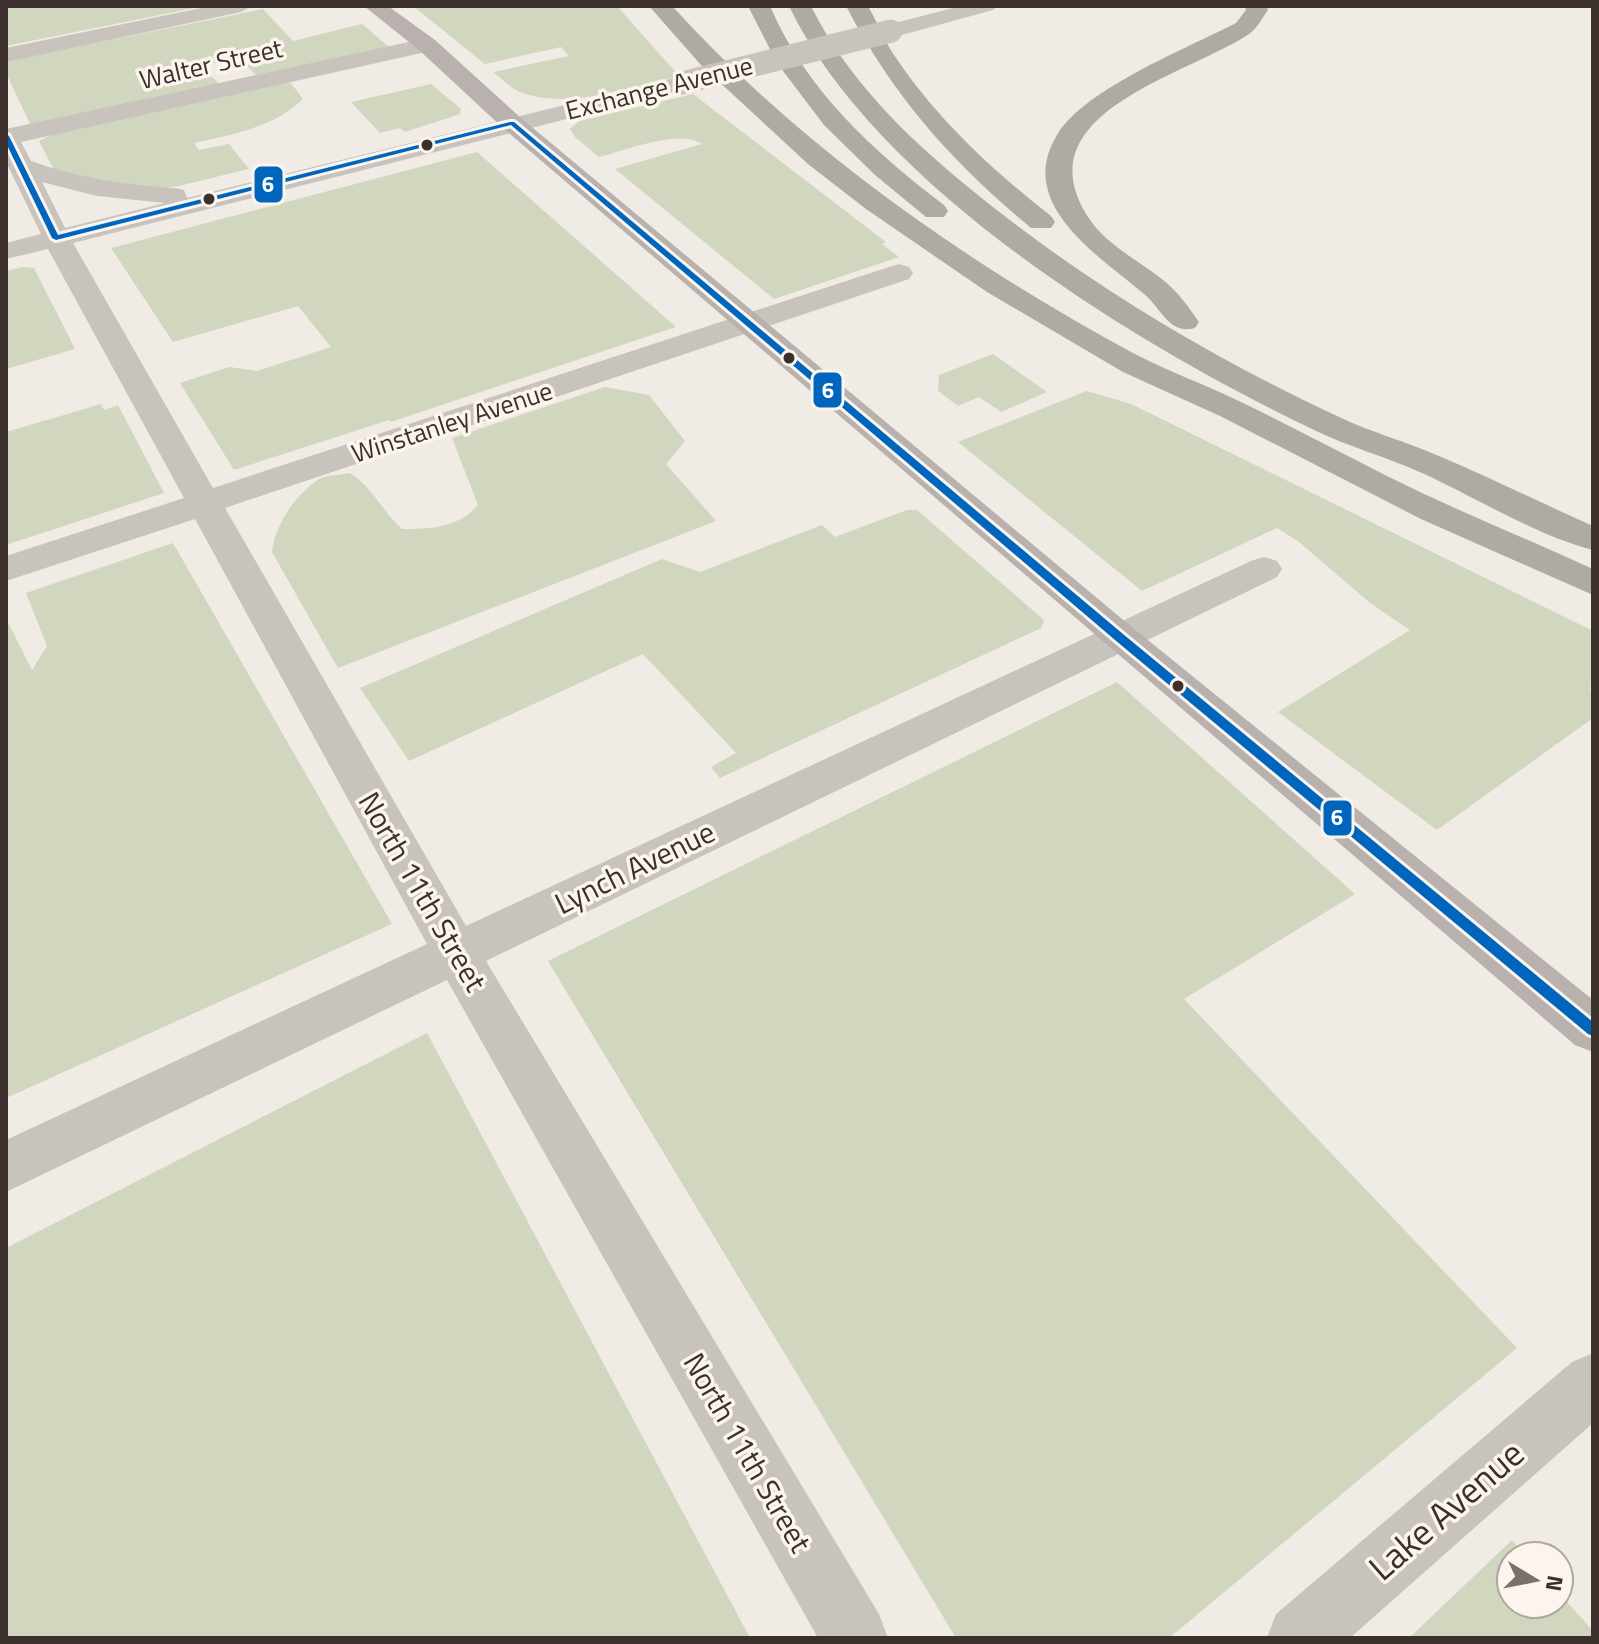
<svg xmlns="http://www.w3.org/2000/svg" width="1599" height="1644" font-family="'Titillium Web',sans-serif">
<rect width="100%" height="100%" fill="#f0ebe5"/>
<g fill="#d1d6bf">
<path d="M6,6H204L6,46Z"/>
<path d="M413,6H617L679,76C630,86 567,112 518,91C509,87 501,78 493,72L569,56L561,47L485,64Z"/>
<path d="M263,9L293,41L362,24L390,48L259,78L239,58L202,66L219,84L32,128L6,73V61Z"/>
<path d="M290,82L303,99C275,127 231,135 194,143L199,150L229,144L249,169L178,186L122,194L54,170L39,141L57,132Z"/>
<path d="M431,84L461,109L460,114L405,132L400,128L380,133L351,102Z"/>
<path d="M693,94L886,242L882,244L899,257L774,299L615,169L702,144C680,128 624,151 599,157L575,137L570,129L579,121Z"/>
<path d="M477,152L676,327L391,422L389,420L234,470L180,383L229,367L257,371L331,347L298,306L173,342L111,248Z"/>
<path d="M23,267L34,268L75,349L6,369V271Z"/>
<path d="M993,354L1047,392L1001,412L979,397L958,406L938,391L939,375Z"/>
<path d="M605,387L649,395L685,441L666,464L716,521L338,668L272,552C274,526 296,494 319,479C327,475 341,475 350,473C374,489 381,510 402,529C431,529 458,528 478,505L452,438Z"/>
<path d="M1087,391L1131,404L1593,631L1590,693L1593,694V718L1437,830L1278,712L1410,630L1370,603L1299,542L1277,528L1142,591L958,442Z"/>
<path d="M101,404L104,410L118,405L164,493L6,545V432Z"/>
<path d="M907,510H917L1044,620L1041,628L720,778L711,767L736,753L643,654L409,761L360,688L662,559L700,572L822,525L835,537Z"/>
<path d="M173,543L392,924L6,1098V618L32,670L47,646L26,593Z"/>
<path d="M1117,682L1355,894L1184,999L1517,1348L1169,1638H956L548,961Z"/>
<path d="M427,1033L750,1638H6V1248Z"/>
<path d="M1512,1540L1526,1556H1511V1604H1559V1593L1593,1631V1638H1409Z"/>
</g>
<g fill="none" stroke-linecap="round" stroke-linejoin="round">
<g fill="#c9c3be" fill-rule="evenodd">
<path d="M211,6H252L241,12L6,62V48Z"/>
<path d="M961,6H997L993,10L891,38L880,31L883,26Z"/>
<path d="M427,38L435,40L438,45L435,50L21,142L31,161C78,178 125,185 175,188L184,190L187,198L682,76L690,78L694,83L690,88L73,243L213,488L889,267L899,264L909,267L913,273L909,279L225,508L466,926L1251,561L1264,557L1277,561L1282,569L1277,577L486,961L879,1614L888,1638H818L447,980L6,1192V1140L427,944L195,519L6,581V556L184,498L48,249L6,259V243L41,234L6,162V129ZM42,182L97,196L165,203L65,228Z"/>
<path d="M1593,1353V1423L1350,1638H1267L1276,1614L1572,1362Z"/>
</g>
<path fill="#b8b1ad" fill-rule="evenodd" d="M364,6H388L435,40L521,118L1133,628L1593,1000V1052L1575,1045L503,128L419,50Z"/>
<g fill="#afaaa4" fill-rule="evenodd">
<path d="M649,6H672C804,150 962,260 1133,353C1169,372 1207,385 1243,403C1303,432 1361,464 1422,493C1478,519 1536,543 1593,569V595L1421,519L1220,416L1123,372L987,292L866,209L808,164L701,65Z"/>
<path d="M748,6H770C806,90 873,151 944,205L948,211L944,217H926L875,175L824,125L777,63Z"/>
<path d="M789,6H811C848,80 905,135 968,187C1080,279 1206,355 1337,416C1370,432 1405,441 1439,456C1491,478 1541,503 1593,526V550C1537,536 1475,497 1422,473C1387,457 1349,447 1314,430C1138,346 876,187 789,6Z"/>
<path d="M846,6H868C877,22 884,40 894,55C936,118 992,170 1051,216L1055,222L1051,228H1031C951,161 895,99 846,6Z"/>
<path d="M1245,6H1267L1268,10C1262,18 1257,29 1249,34C1188,75 1021,113 1088,217C1106,245 1138,260 1163,280C1178,292 1188,306 1199,322L1195,328C1169,335 1162,309 1144,294C1101,257 1014,205 1057,135C1084,89 1188,48 1236,23L1246,10Z"/>
</g>
<path stroke="#c9c3be" stroke-width="23" d="M682,83L891,31"/>
<g stroke="#fbf5ee" stroke-width="6">
<path id="bus-1" d="M510,122H514L1123,634L1593,1022V1036L1588,1034L1115,640L511,125L56,240L52,238L6,143V134L9,136L58,235Z"/>
</g>
<use href="#bus-1" fill="#0065bd" fill-rule="evenodd"/>
</g>
<g fill="#3b302b" stroke="#fbf5ee" stroke-width="3">
<circle cx="427" cy="145" r="7"/>
<circle cx="209" cy="199" r="7"/>
<circle cx="789" cy="358" r="7"/>
<circle cx="1178" cy="686" r="7"/>
</g>
<g text-anchor="middle" stroke-width="7" stroke-linejoin="round" paint-order="stroke">
<g font-size="26" fill="#3b302b" stroke="#fbf5ee">
<text transform="translate(211 64) rotate(-13)" y="9">Walter Street</text>
<text transform="translate(659 88) rotate(-14)" y="9">Exchange Avenue</text>
<text transform="translate(452 422) rotate(-18)" y="9">Winstanley Avenue</text>
</g>
<g font-size="30" fill="#3b302b" stroke="#fbf5ee">
<text transform="translate(635 868) rotate(-26)" y="10">Lynch Avenue</text>
<text transform="translate(422 892) rotate(60)" y="10">North 11th Street</text>
<text transform="translate(747 1453) rotate(60)" y="10">North 11th Street</text>
</g>
<g font-size="36" fill="#3b302b" stroke="#fbf5ee">
<text transform="translate(1446 1510) rotate(-41)" y="13">Lake Avenue</text>
</g>
</g>
<g stroke="#fbf5ee" stroke-width="3">
<rect x="253" y="165" width="31" height="39" rx="8" fill="#0065bd"/>
<rect x="812" y="371" width="31" height="38" rx="8" fill="#0065bd"/>
<rect x="1322" y="799" width="31" height="38" rx="8" fill="#0065bd"/>
</g>
<g font-size="22" text-anchor="middle" font-weight="bold" fill="#fff">
<text x="268" y="192">6</text>
<text x="828" y="398">6</text>
<text x="1337" y="825">6</text>
</g>
<rect width="1599" height="1644" fill="none" stroke="#3b302b" stroke-width="16"/>
<g transform="translate(1535 1580) rotate(100)"><circle r="38" fill="#fbf5ee" stroke="#aea6a0" stroke-width="2"/>
<path d="M0-6L14 30L0 20L-14 30Z" fill="#7a716c"/>
<text y="-12" font-size="22" font-weight="bold" text-anchor="middle" fill="#3b302b">N</text>
</g>
</svg>
